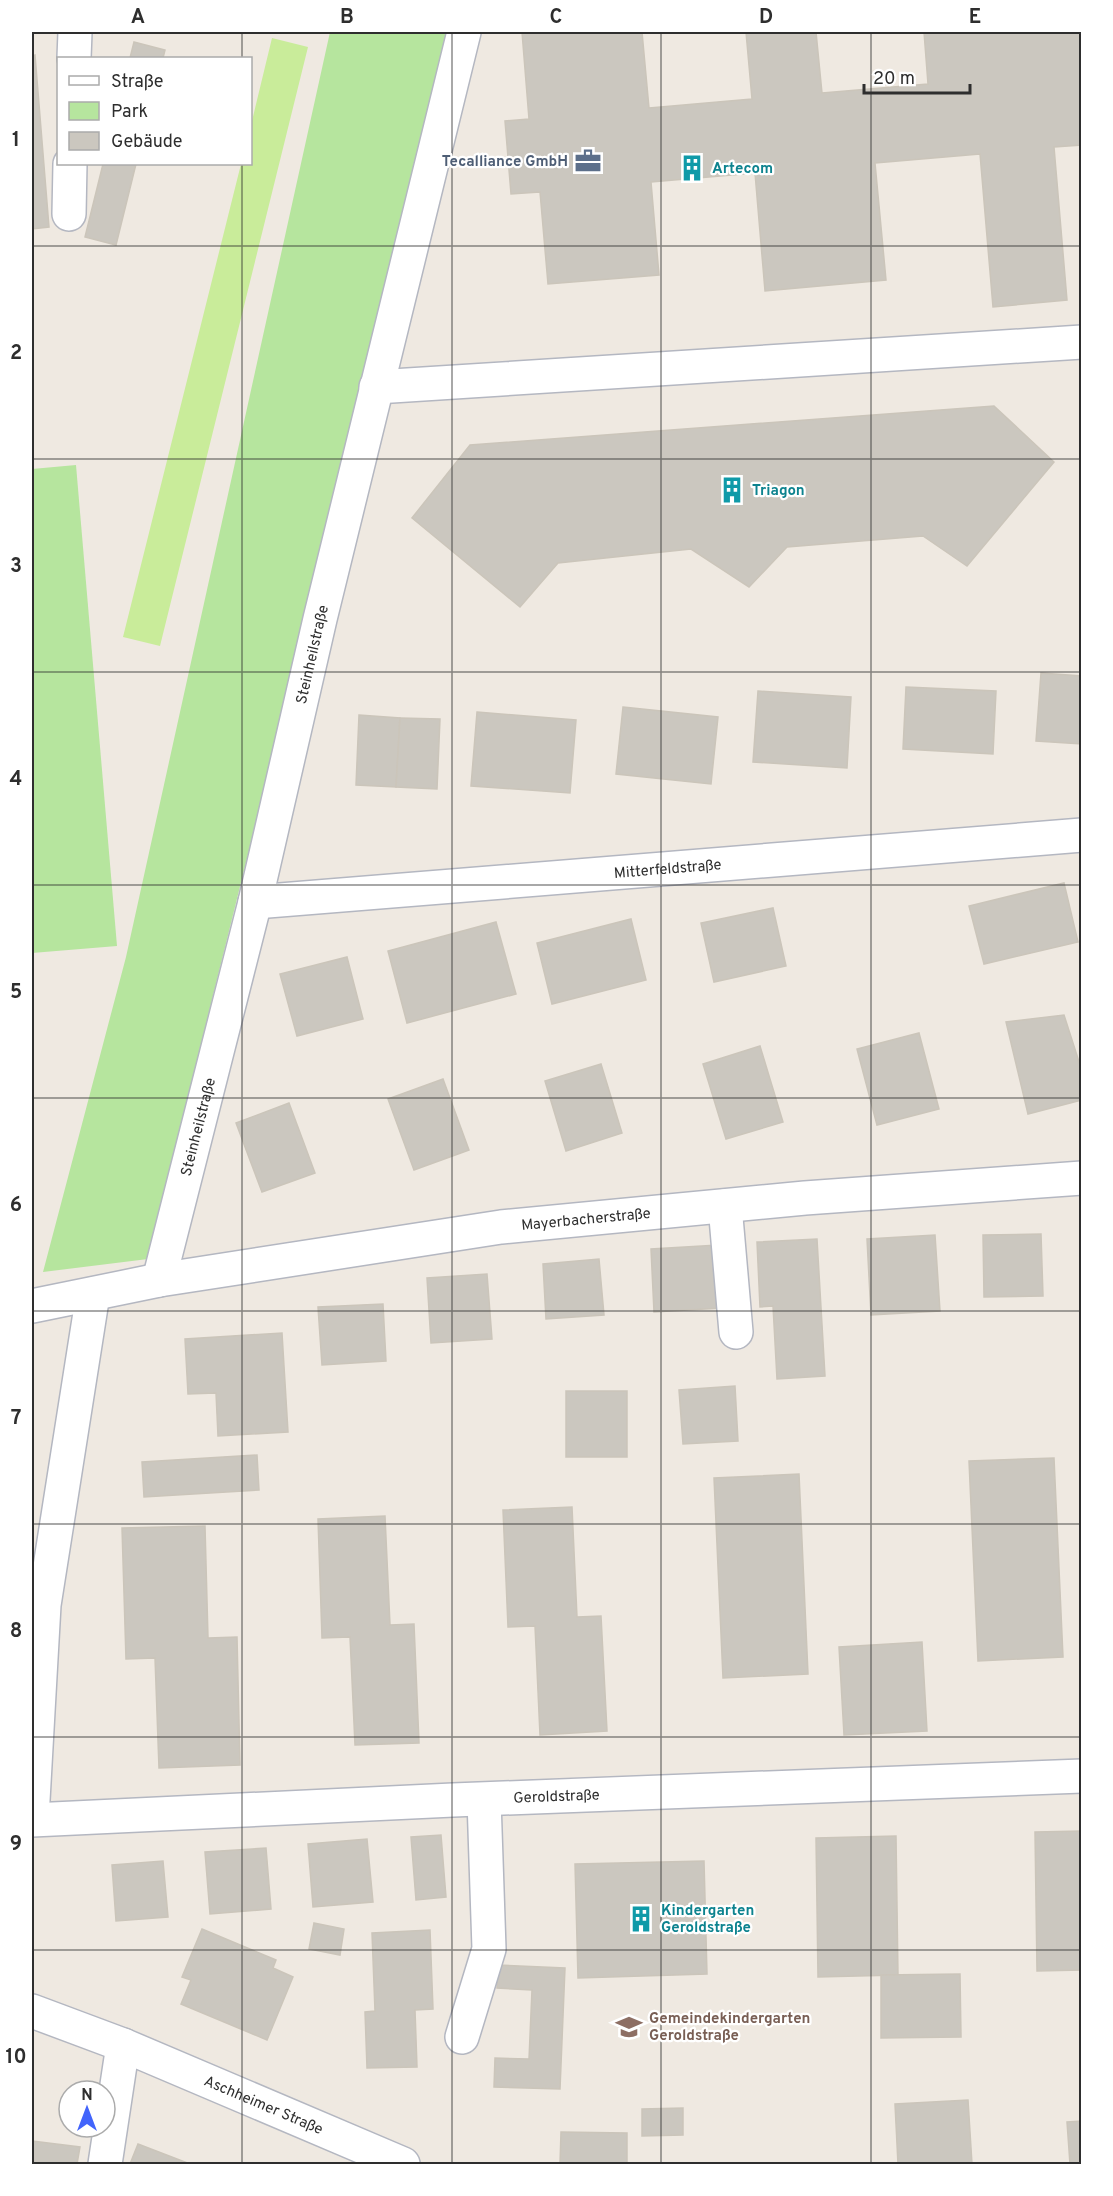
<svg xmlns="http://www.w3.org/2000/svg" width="1113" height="2196" font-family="Overpass,sans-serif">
<rect width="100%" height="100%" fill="#efe9e1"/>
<g fill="#b6e59e">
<path d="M330,32H451L148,1259L43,1272L126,957Z"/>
<path d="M76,465L117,946L32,953V469Z"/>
</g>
<path fill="#c9ec9a" d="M272,38L308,47L160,646L123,637L241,164H250L251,125Z"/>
<g fill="#cbc7bf" stroke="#cbc5ba" stroke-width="1.5">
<path d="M522,32H642L649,108L752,99L746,32H816L822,93L928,84L924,32H1082V145L1054,147L1067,300L993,307L980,154L875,163L886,280L765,291L755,173L651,182L659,275L548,284L540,192L511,194L505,121L529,119Z"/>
<path d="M134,42L165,50L163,58H130Z"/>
<path d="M35,55L49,227L32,229V56Z"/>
<path d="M103,164H136L116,245L85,237Z"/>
<path d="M994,406L1054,462L967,566L923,536L787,547L749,587L691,549L558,563L520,607L412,518L470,445Z"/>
<path d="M1041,673L1082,676V744L1036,741Z"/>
<path d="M906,687L996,691L993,754L903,749Z"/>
<path d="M758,691L851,697L847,768L753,762Z"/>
<path d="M623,707L718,717L711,784L616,774Z"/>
<path d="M477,712L576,720L570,793L471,786Z"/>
<path d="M359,715L400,718L396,787L356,785Z"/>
<path d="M400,718L440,719L437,789L396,787Z"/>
<path d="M1064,883L1078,942L984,964L969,906Z"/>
<path d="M773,908L786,966L714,982L701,923Z"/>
<path d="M631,919L646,980L552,1004L537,943Z"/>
<path d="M496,922L516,994L407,1023L388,951Z"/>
<path d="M347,957L363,1019L297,1036L280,974Z"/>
<path d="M1064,1015L1082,1071V1100L1028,1114L1006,1022Z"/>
<path d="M919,1033L939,1109L877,1125L857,1049Z"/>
<path d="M760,1046L783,1122L726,1139L703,1064Z"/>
<path d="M601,1064L622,1133L566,1151L545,1081Z"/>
<path d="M443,1079L469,1150L414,1170L388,1099Z"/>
<path d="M289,1103L315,1173L262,1192L236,1123Z"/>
<path d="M1041,1234L1043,1296L984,1297L983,1235Z"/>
<path d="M935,1235L940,1311L871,1315L867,1239Z"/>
<path d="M817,1239L825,1376L777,1379L773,1306L760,1307L757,1242Z"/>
<path d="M718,1245L722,1308L654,1312L651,1249Z"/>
<path d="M599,1259L604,1315L546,1319L543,1264Z"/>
<path d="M487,1274L492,1339L431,1343L427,1278Z"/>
<path d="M383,1304L386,1361L322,1365L318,1307Z"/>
<path d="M282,1333L288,1432L218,1436L216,1393L188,1394L185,1339Z"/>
<path d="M735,1386L738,1441L683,1444L679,1390Z"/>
<rect x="566" y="1391" width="61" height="66"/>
<path d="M257,1455L259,1490L144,1497L142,1462Z"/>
<path d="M1054,1458L1063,1657L978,1661L969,1461Z"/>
<path d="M799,1474L808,1674L723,1678L714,1478Z"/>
<path d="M572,1507L577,1617L601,1616L607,1731L540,1735L535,1626L508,1627L503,1510Z"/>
<path d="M385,1516L390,1625L414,1624L419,1743L355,1745L350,1637L322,1638L318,1519Z"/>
<path d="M205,1526L208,1638L237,1637L240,1765L159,1768L155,1658L126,1659L122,1528Z"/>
<path d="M922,1642L927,1731L844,1735L839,1647Z"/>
<path d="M1082,1831V1970L1037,1971L1035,1832Z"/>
<path d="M441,1835L446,1897L416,1900L411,1837Z"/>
<path d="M896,1836L898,1975L818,1977L816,1838Z"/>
<path d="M367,1839L373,1902L313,1907L308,1844Z"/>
<path d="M266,1848L271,1909L210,1914L205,1852Z"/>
<path d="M163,1861L168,1917L116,1921L112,1865Z"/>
<path d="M704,1861L707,1974L578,1978L575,1864Z"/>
<path d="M314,1923L344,1929L340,1955L309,1949Z"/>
<path d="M202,1929L276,1960L273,1968L293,1977L267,2040L181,2004L191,1980L182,1977Z"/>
<path d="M430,1930L433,2009L415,2010L417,2067L367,2068L365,2012L375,2011L372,1933Z"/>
<path d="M498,1965L565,1968L560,2089L494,2087L495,2058L529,2059L532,1990L497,1988Z"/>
<path d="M960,1974L961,2037L881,2038V1975Z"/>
<path d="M968,2100L972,2164H898L895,2104Z"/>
<path d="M683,2108V2135L642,2136V2109Z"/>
<path d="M1082,2121V2164H1070L1067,2122Z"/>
<path d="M561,2132L627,2133V2164H560Z"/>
<path d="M32,2141L80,2147L77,2164H32Z"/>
<path d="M138,2144L190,2164H130Z"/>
</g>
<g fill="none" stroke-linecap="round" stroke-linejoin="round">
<g stroke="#b4b7c1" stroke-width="36">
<g id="minor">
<path d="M74,58L75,32"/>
<path d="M69,214L70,164"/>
<path d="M376,387L1082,342"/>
<path id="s1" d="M255,902L1082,835"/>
<path d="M725,1206L736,1332"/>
<path id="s2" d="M159,1280L255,902L320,619L464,32"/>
<path id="s3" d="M32,1306L159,1280L501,1227L805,1198L1082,1178"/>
<path d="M32,1818L44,1605L93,1294"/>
<path id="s4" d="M32,1820L453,1800L1082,1776"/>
<path id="s5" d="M32,2011L123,2045L403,2164"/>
<path d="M462,2037L489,1949L484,1800"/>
<path d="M105,2164L123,2045"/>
</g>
</g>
<use href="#minor" stroke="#fff" stroke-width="33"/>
</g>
<path fill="none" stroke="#2e2e2e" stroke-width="1.5" stroke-opacity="0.55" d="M242,32V58M452,32V2164M661,32V2164M871,32V2164M242,164V2164M32,246H1082M32,459H1082M32,672H1082M32,885H1082M32,1098H1082M32,1311H1082M32,1524H1082M32,1737H1082M32,1950H1082"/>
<defs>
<g id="office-bare" transform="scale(2.07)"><path d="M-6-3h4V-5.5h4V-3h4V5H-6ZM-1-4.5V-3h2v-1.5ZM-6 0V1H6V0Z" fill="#5c6f8a" stroke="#fff" stroke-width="2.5" paint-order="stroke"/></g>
<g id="building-bare" transform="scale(2.07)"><path d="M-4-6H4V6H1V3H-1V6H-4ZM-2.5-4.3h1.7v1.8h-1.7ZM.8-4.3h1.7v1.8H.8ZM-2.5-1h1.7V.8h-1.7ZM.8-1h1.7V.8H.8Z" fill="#0f9aa8" stroke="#fff" stroke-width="2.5" paint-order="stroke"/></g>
<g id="school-bare" transform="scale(2.07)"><path d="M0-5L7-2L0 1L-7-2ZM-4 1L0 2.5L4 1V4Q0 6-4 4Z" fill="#8d6e63" stroke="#fff" stroke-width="2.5" paint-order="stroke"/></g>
</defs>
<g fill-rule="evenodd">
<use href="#office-bare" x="588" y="161"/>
<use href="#building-bare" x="692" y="168"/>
<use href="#building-bare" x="732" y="490"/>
<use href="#building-bare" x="641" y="1919"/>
<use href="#school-bare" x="629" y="2027"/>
</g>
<g text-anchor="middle" stroke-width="4.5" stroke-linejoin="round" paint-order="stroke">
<g font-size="15" font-weight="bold" fill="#4e5e75" stroke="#fff" text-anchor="end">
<text x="568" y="166">Tecalliance GmbH</text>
</g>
<g font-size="15" font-weight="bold" fill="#0d838f" stroke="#fff" text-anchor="start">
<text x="712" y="173">Artecom</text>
<text x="752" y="495">Triagon</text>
<text x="661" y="1915">Kindergarten<tspan x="661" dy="17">Geroldstraße</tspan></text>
</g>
<g font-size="15" fill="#2e2e2e" stroke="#fff">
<text dy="5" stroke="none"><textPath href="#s2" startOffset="644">Steinheilstraße</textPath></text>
<text dy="5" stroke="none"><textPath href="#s1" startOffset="414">Mitterfeldstraße</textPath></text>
<text dy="5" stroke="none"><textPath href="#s2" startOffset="158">Steinheilstraße</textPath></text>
<text dy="5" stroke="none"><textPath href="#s3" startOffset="561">Mayerbacherstraße</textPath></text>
<text dy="5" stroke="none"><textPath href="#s4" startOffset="525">Geroldstraße</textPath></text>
<text dy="5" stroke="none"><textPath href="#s5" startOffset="250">Aschheimer Straße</textPath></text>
</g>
<g font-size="15" font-weight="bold" fill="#785e54" stroke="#fff" text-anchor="start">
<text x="649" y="2023">Gemeindekindergarten<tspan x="649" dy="17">Geroldstraße</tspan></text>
</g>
</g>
<rect width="1113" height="2196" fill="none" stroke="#ffffff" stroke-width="66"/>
<rect x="57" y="57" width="195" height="108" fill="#ffffff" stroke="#ababab" stroke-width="1.5"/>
<rect x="69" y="76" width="30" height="9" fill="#ffffff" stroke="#ababab" stroke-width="1.5"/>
<text x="111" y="87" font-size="18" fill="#2e2e2e">Straße</text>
<rect x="69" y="102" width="30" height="18" fill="#b6e59e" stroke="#ababab" stroke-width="1.5"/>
<text x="111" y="117" font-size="18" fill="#2e2e2e">Park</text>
<rect x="69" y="132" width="30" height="18" fill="#cbc7bf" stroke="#ababab" stroke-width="1.5"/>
<text x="111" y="147" font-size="18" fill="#2e2e2e">Gebäude</text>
<g transform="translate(87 2109)"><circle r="28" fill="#ffffff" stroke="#ababab" stroke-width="1.5"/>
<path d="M0-4.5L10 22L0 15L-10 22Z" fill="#4264fb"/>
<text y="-9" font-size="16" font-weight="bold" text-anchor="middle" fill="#2e2e2e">N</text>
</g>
<path d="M864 84v9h106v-9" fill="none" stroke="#2e2e2e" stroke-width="3"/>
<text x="873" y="84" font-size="18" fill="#2e2e2e" stroke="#ffffff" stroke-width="4.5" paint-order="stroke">20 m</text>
<rect x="33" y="33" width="1047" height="2130" fill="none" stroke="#2e2e2e" stroke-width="2"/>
<g font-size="20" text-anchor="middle" font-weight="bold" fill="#2e2e2e">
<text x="138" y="23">A</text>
<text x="347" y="23">B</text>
<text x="556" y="23">C</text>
<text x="766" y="23">D</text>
<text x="975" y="23">E</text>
<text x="16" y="146">1</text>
<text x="16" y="359">2</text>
<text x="16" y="572">3</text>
<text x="16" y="785">4</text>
<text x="16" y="998">5</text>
<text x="16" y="1211">6</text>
<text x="16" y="1424">7</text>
<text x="16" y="1637">8</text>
<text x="16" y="1850">9</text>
<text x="16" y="2063">10</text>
</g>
</svg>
